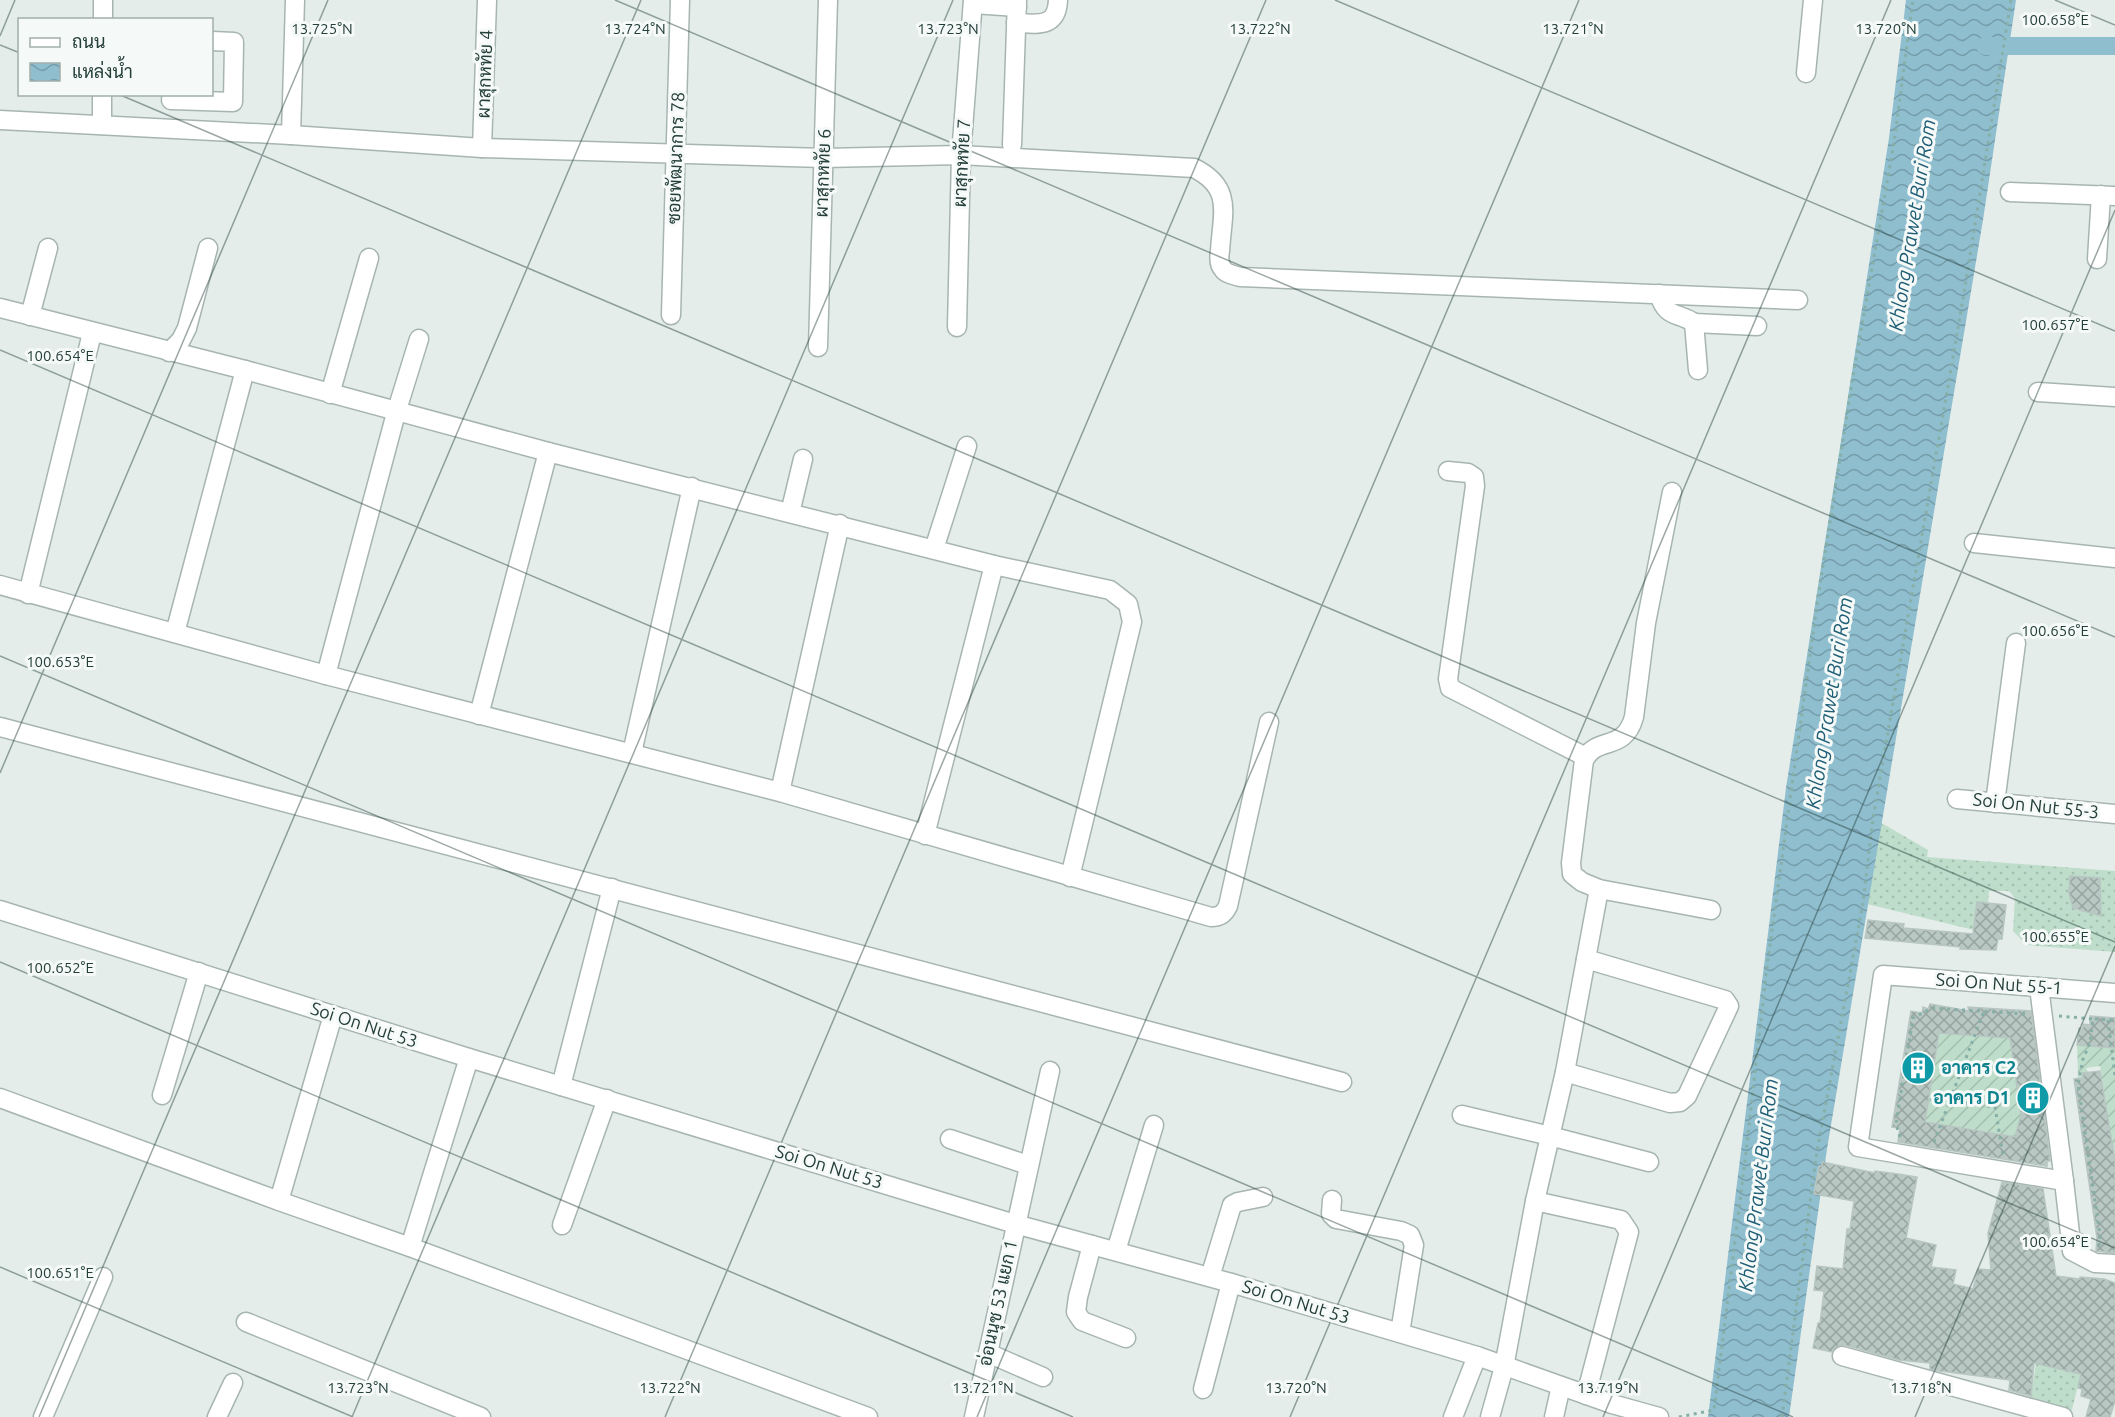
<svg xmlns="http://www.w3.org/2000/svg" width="2115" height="1417" font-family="Ubuntu,Sarabun,sans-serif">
<defs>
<pattern id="grass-dots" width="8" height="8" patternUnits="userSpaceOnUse" patternTransform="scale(1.5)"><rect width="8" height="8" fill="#beddca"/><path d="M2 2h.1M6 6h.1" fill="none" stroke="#a3bfae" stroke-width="1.8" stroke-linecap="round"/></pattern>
<pattern id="garden-furrows" width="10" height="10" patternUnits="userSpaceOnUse" patternTransform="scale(1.5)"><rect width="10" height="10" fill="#beddca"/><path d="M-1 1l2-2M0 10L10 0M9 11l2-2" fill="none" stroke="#a3bfae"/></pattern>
<pattern id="water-waves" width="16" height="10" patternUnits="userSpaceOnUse" patternTransform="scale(1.5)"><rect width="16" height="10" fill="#8fbecf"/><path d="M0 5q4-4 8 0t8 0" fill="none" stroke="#759ca9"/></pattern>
<pattern id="building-cross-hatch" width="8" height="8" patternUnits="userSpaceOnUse" patternTransform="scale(1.5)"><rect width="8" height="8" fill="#b9c8c3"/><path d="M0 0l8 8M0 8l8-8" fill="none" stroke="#96a49f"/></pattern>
</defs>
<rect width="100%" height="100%" fill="#e4edea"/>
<g fill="url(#grass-dots)">
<path d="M1873,818L1928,850L1927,857L2115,871V952L2027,945L2013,931L2015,898L2009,891H1989L1988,903L1977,902L1974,930L1863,903Z"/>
<path d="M2038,1352L2045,1365L2081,1374L2070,1417L2029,1407Z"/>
</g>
<g fill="url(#garden-furrows)">
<path d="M1944,1006L1969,1011V1016L1961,1021L1959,1034L2010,1038L2027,1157L2001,1134L1925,1122Z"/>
<path d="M2077,1045L2115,1048V1161L2100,1066L2086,1068L2088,1072L2083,1073V1077L2078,1078Z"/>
</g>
<path fill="url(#water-waves)" d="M1906,0H2016L1983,220L1827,1149L1789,1417H1708L1786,788L1889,138Z"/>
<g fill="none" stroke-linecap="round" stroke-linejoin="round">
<path stroke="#8fbecf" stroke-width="18" d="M1985,46H2115"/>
</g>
<g fill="url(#building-cross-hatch)" stroke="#b7c6c2" stroke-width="1.5" fill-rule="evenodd">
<path d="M2070,876L2100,878L2101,916L2073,908L2069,893Z"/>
<path d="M1977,902L2006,905L2002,939H1998L1996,950L1960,949L1961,947L1865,938L1868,920L1904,924L1903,928L1973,934Z"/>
<path d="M1930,1004L1969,1011L1968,1007L2031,1011L2050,1161H2047V1166L1898,1142L1900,1128L1892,1127L1911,1011L1922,1013L1923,1007L1928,1009ZM1939,1033L2010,1038L2021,1115L2015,1137L1925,1122Z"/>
<path d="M2090,1016L2115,1018V1048L2077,1045L2079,1028H2083V1024L2090,1025Z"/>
<path d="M2100,1071L2115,1161V1253L2096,1251L2097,1238L2074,1079L2083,1078V1073Z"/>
<path d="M1822,1162L1875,1173V1171L1898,1174L1917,1177L1906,1238L1936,1245L1931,1267L1956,1270L1953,1284L1973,1289L1978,1269L1991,1270L1988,1233L2002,1182L2043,1189L2056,1276L2080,1279V1277L2104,1279L2115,1283V1401L2110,1417H2086L2091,1399L2081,1396L2082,1389L2078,1388L2081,1374L2034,1363L2031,1396L2009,1390L2010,1380L1940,1371L1930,1369V1363L1899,1360L1845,1345H1839L1832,1352L1813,1348L1818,1323H1820L1824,1291L1814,1290L1817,1266L1843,1269L1847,1229H1850L1854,1201L1814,1194L1819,1166H1822Z"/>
</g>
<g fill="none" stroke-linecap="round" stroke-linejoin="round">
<g stroke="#a7b5b2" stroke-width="21">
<g id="minor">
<path d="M973,4L1017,7"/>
<path d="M103,20V0"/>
<path d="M1016,23C1038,24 1057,28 1058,0"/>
<path d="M1806,73L1813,0"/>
<path d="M172,94L171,100L233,102L234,42L212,41"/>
<path d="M0,120L291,135L482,148L824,158L961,155L1194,168C1234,188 1222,214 1220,251C1219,257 1219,265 1223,269C1226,274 1234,275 1240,277L1798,300"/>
<path d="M102,125V94"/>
<path d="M291,135L295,0"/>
<path d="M1012,145L1017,0"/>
<path d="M482,148L487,0"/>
<path d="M2010,192L2115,196"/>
<path d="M2097,259L2101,195"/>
<path d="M1659,294C1666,319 1679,312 1694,323L1698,370"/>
<path d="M0,308L245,370L548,452L994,565L1110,590L1128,604L1132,622L1070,877"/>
<path d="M671,315L680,0"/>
<path d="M30,316L48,248"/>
<path d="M1694,323L1757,326"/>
<path d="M957,327L961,155L973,0"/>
<path d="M818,347L828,0"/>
<path d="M169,352L181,340L187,328L208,248"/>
<path d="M2038,392L2115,397"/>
<path d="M330,394L369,258"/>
<path d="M1448,471L1468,473L1474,477L1475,486L1448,679L1450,688L1586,757"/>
<path d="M790,513L803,459"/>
<path d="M1974,543L2115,558"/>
<path d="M934,549L967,446"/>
<path d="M0,585L326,675L780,792L1211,917C1220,917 1224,914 1228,906L1269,722"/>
<path d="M28,594L92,333"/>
<path d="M175,633L245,370"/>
<path d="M326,675L396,413L419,339"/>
<path d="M479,715L548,452"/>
<path d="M0,727L1342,1082"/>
<path d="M632,753L692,487"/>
<path d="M780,792L840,524"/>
<path d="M1957,799L2115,814"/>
<path d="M1995,803L2016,643"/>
<path d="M925,835L994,565"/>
<path d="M1599,889L1711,910"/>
<path d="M0,910L469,1058L1015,1224L1231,1283L1477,1356L1612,1404L1659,1417"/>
<path d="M2039,987L2064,1181"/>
<path d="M2115,993L1883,975L1858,1147L2064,1181L2072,1251L2095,1263L2115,1264"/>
<path d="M1565,1072L1670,1103L1680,1102L1687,1096L1729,1006L1725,1000L1586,959"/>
<path d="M561,1086L612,888"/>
<path d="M162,1095L199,972"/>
<path d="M0,1098L279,1201L410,1247L868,1417"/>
<path d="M1462,1115L1550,1136L1649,1162"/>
<path d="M950,1139L1028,1165"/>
<path d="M1332,1200L1331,1214L1336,1219L1401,1231L1410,1235L1414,1245L1400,1333"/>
<path d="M279,1201L333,1015"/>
<path d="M1535,1201L1621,1220L1629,1232L1586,1395"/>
<path d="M562,1225L607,1099"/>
<path d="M1092,1245L1078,1297L1076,1312L1082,1321L1126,1338"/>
<path d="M410,1247L469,1058"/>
<path d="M1116,1251L1154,1125"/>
<path d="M1210,1277L1232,1205L1238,1202L1263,1197"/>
<path d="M246,1322L481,1417"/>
<path d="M988,1353L1043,1377"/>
<path d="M1842,1356L2063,1417"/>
<path d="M1203,1389L1231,1283"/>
<path d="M43,1417L103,1277"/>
<path d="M217,1417L233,1383"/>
<path d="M974,1417L1050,1071"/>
<path d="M1453,1417L1477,1356"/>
<path d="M1490,1417L1504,1367L1535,1201L1565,1072L1599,889L1582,882L1572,874L1571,863L1584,760C1597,735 1624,753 1634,717L1646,623L1672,492"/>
<path d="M1554,1417L1561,1386"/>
</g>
</g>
<g stroke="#86afa7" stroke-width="3" stroke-dasharray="3 4.5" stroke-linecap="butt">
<path d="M2059,1016L2093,1019"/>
<path d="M2108,1020L2115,1076"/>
<path d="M1950,1101L1995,1107L2003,1155"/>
<path d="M1900,1137L1896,1124L1913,1018L1932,1008L2026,1014"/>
<path d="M1934,1142L1984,1011"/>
<path d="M2099,1246L2100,1235L2078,1084L2083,1059L2090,1043L2093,1019L2115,1020"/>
<path d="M1679,1417L1714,1410L1745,1161L1766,974L1818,597L1853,376L1894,143L1913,0"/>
<path d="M1782,1417L1816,1157L1863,903L1873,818L1963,299L2011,0"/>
</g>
<use href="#minor" stroke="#fff" stroke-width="18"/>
</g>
<path fill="none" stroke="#243e3a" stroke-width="1.5" stroke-opacity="0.45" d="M615,0L2115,637M1335,0L2115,331M2055,0L2115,25M0,36L15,0M0,45L20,53M118,94L2115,942M0,350L2115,1248M0,656L1793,1417M0,773L328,0M0,962L1073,1417M0,1267L353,1417M39,1417L641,0M352,1417L953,0M665,1417L1266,0M977,1417L1579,0M1290,1417L1891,0M1603,1417L2115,210M1915,1417L2115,946"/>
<defs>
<g id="building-disc" transform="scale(1.725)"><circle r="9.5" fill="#0f9aa8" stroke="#f5f9f7"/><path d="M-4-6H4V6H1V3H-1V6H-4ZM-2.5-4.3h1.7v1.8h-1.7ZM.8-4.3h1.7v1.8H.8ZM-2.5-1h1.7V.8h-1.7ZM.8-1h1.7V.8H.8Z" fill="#fff"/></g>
</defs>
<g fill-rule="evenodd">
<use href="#building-disc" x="1918" y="1068"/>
<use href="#building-disc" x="2033" y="1098"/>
</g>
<g text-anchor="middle" stroke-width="6" stroke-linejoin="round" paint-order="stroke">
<g font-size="18" fill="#243e3a" stroke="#f5f9f7">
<text transform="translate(485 74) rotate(-88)" y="6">ผาสุกหทัย 4</text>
<text transform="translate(676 158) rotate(-88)" y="6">ซอยพัฒนาการ 78</text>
<text transform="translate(962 163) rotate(-87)" y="6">ผาสุกหทัย 7</text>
<text transform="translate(823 173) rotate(-88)" y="6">ผาสุกหทัย 6</text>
<text transform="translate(2036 806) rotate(6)" y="6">Soi On Nut 55-3</text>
<text transform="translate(1999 984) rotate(4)" y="6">Soi On Nut 55-1</text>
<text transform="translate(364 1025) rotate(18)" y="6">Soi On Nut 53</text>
<text transform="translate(829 1167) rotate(17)" y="6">Soi On Nut 53</text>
<text transform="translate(1296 1302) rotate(17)" y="6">Soi On Nut 53</text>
<text transform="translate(998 1303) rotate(-78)" y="6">อ่อนนุช 53 แยก 1</text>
</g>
<g font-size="18" font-weight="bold" fill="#0d838f" stroke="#f5f9f7" text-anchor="start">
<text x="1941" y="1074">อาคาร C2</text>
<text x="2010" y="1104" text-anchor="end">อาคาร D1</text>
</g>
<g font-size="20" font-style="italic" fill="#205f77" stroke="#f5f9f7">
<text transform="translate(1912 225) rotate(-81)" y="7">Khlong Prawet Buri Rom</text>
<text transform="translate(1829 703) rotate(-81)" y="7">Khlong Prawet Buri Rom</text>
<text transform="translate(1758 1185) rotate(-83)" y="7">Khlong Prawet Buri Rom</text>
</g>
</g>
<g font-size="15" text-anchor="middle" fill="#243e3a" stroke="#f5f9f7" stroke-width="6" stroke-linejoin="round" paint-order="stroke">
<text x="2055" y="25">100.658°E</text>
<text x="635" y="34">13.724°N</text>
<text x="948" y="34">13.723°N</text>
<text x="1260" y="34">13.722°N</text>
<text x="1573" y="34">13.721°N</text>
<text x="1886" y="34">13.720°N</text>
<text x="322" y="34">13.725°N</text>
<text x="2055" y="330">100.657°E</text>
<text x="60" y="361">100.654°E</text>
<text x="2055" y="636">100.656°E</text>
<text x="60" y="667">100.653°E</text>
<text x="2055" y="942">100.655°E</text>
<text x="60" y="973">100.652°E</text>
<text x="2055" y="1247">100.654°E</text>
<text x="60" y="1278">100.651°E</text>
<text x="358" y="1393">13.723°N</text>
<text x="670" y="1393">13.722°N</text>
<text x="983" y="1393">13.721°N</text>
<text x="1296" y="1393">13.720°N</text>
<text x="1608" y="1393">13.719°N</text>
<text x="1921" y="1393">13.718°N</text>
</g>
<rect x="18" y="18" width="195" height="78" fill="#f5f9f7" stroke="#a1aeab" stroke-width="1.5"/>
<rect x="30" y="38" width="30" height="9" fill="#ffffff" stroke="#a1aeab" stroke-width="1.5"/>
<text x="72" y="48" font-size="18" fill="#243e3a">ถนน</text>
<rect x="30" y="63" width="30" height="18" fill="url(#water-waves)" stroke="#a1aeab" stroke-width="1.5"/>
<text x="72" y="78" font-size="18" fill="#243e3a">แหล่งน้ำ</text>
</svg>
